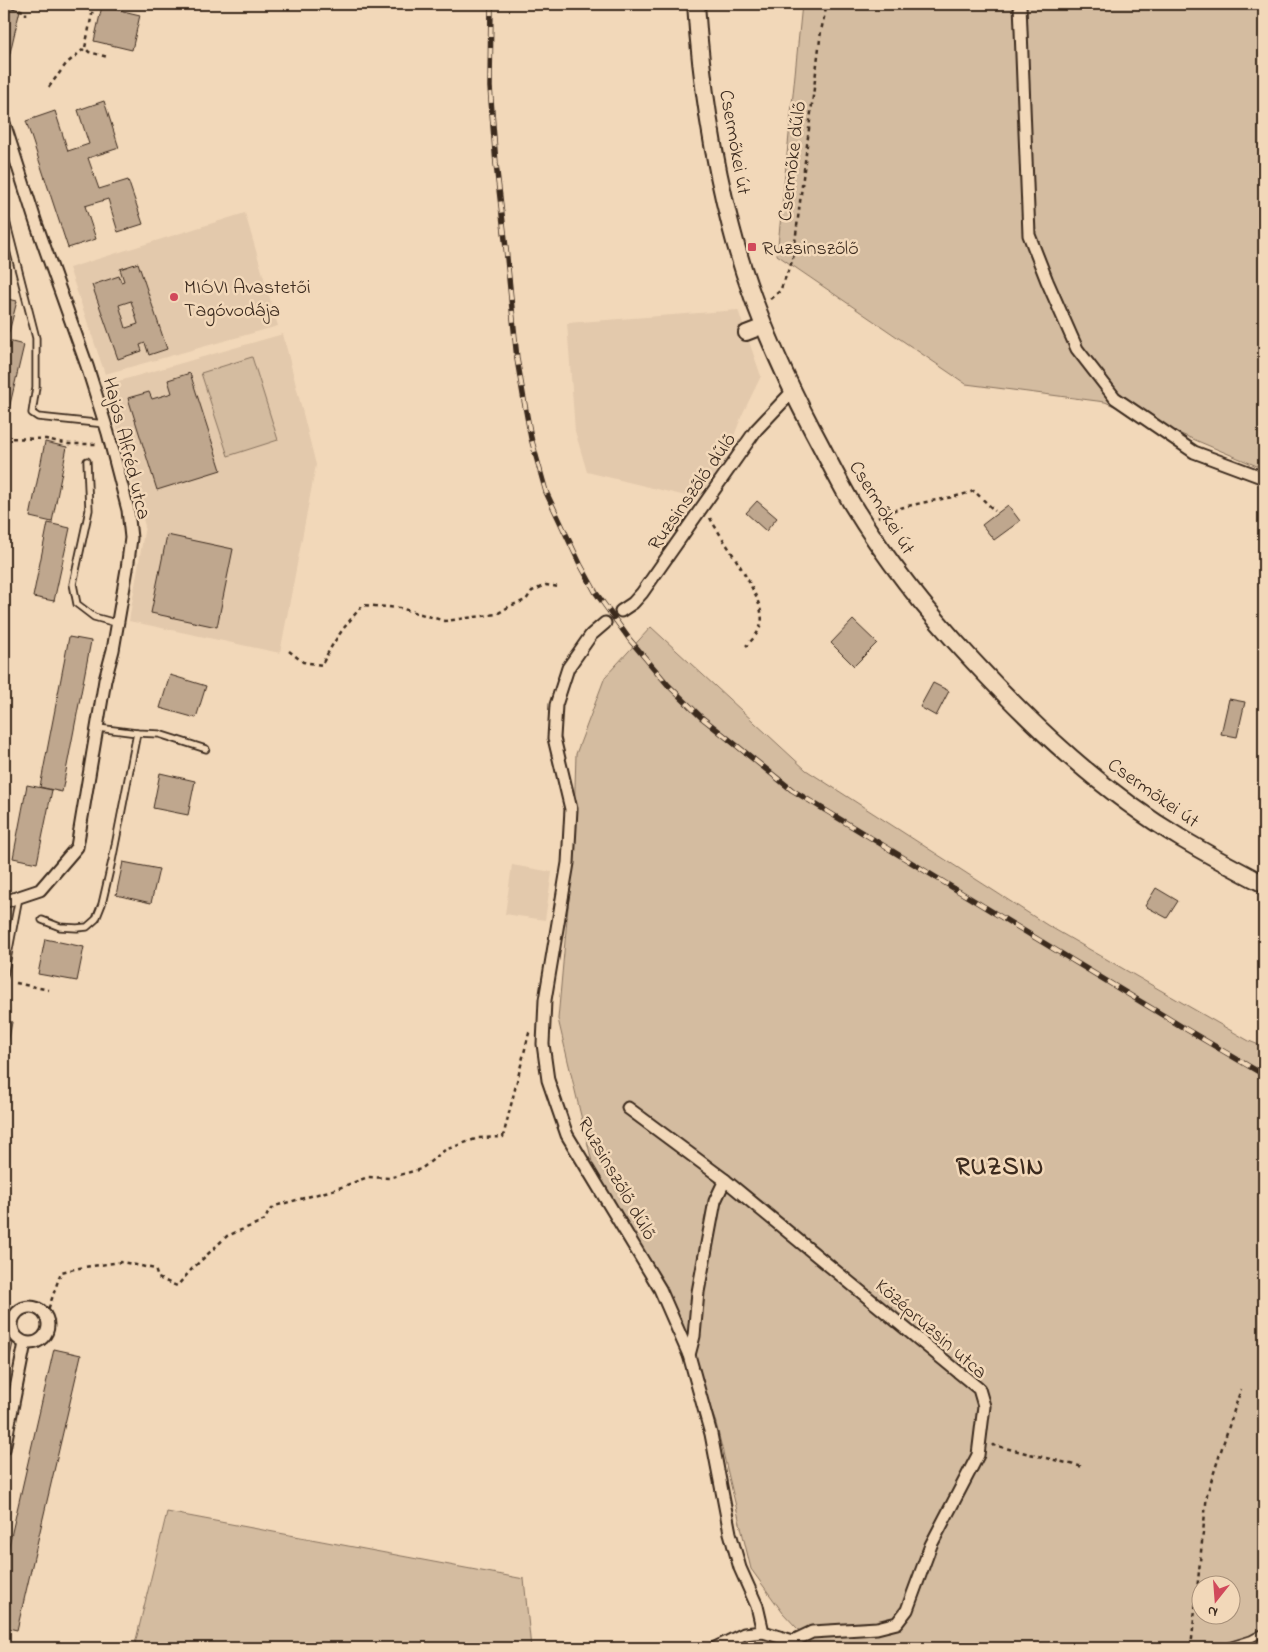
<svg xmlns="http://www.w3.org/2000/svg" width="1268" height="1652" font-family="'Indie Flower',sans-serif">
<rect width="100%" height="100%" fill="#f2d8b9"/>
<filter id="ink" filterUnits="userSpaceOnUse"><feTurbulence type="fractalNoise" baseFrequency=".02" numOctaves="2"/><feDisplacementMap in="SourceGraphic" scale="10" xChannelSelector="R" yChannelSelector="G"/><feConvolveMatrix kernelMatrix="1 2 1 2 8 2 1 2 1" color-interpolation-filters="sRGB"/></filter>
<g filter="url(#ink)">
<g fill="#e3c9ac">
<path d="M245,213L278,326L105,374L69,268Z"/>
<path d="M738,310L761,376L742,415L725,460L698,499L587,472L575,431L567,323Z"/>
<path d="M283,334L316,465L280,653L129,621L145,526L105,385Z"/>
<path d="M512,865L552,872L545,920L505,914Z"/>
</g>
<g fill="#d4bca0" stroke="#88735f" fill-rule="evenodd">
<path d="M802,4H1264V469L1105,402L966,384L777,255Z"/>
<path d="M252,357L278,440L228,456L201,373Z"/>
<path d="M651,627L806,770L1047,925L1249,1041L1264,1047V1648H810L809,1641L783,1613L751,1569L716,1423L666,1288L597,1183L558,1019L573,852L576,754L605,677ZM1200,1584H1230V1614H1200Z"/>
<path d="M167,1512L524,1579L531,1648H134Z"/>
</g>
<g fill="#bfa78e" stroke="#3b2a1e" fill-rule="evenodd">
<path d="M4,6L20,10L9,57L4,56Z"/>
<path d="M102,6L140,15L132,50L94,41Z"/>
<path d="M104,101L119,148L88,158L99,189L128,180L143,224L118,232L108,199L85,206L96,239L68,248L26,121L55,111L68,151L89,144L78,110Z"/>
<path d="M4,260L7,261L4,275Z"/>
<path d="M138,263L167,349L149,355L145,343L140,345L142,351L118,359L92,285L119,276L121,282L124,281L120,269ZM131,301L138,324L126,328L119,305Z"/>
<path d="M4,298L17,301L7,340H4Z"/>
<path d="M4,340L24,345L7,417L4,416Z"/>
<path d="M190,373L221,470L157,490L128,398L149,392L152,399L172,393L168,380Z"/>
<path d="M45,442L67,447L52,522L30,517Z"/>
<path d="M757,501L777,518L766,531L746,513Z"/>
<path d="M1008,505L1020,521L994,540L982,525Z"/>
<path d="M48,523L70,528L54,601L33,597Z"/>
<path d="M167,535L233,549L217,627L151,613Z"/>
<path d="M853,620L877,643L854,666L831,643Z"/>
<path d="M69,637L91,641L62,792L40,787Z"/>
<path d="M170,675L206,686L196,718L160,708Z"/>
<path d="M933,683L949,691L936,716L920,707Z"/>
<path d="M1229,699L1245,702L1237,737L1221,734Z"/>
<path d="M160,773L195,781L188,815L153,808Z"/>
<path d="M27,785L52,790L37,863L13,858Z"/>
<path d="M123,862L159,869L151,903L116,895Z"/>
<path d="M1156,888L1178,901L1167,918L1145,906Z"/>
<path d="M45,939L84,947L77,981L38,974Z"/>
<path d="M4,1020L12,1022L6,1055L4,1054Z"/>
<path d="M4,1341L13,1343L4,1384Z"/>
<path d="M54,1349L81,1355L17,1630L4,1627V1567Z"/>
</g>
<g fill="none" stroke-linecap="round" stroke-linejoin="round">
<path stroke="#cdb59a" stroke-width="11" stroke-dasharray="11 5.5" stroke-linecap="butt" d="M605,623L621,611"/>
<g stroke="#3b2a1e" stroke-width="9">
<g id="service">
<path d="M4,213L36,338V387L32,413L38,417L105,424"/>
<path d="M87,461L89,510L73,584L77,604L94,617L116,623"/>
<path d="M98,728L137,733L159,734L206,749"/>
<path d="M42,920L60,927L77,928L87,927L96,919L102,904L112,861L137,733"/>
<path d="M4,976L19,897"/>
<path d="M1222,1648L1251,1639L1264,1632"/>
</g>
</g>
<g stroke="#3b2a1e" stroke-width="15">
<g id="minor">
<path d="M1020,4L1029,235L1047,281L1077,349L1115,398L1194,452L1264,478"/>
<path d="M4,123L36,223L87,366L108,433L128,510L131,538L127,569L113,650L105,680L77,847L40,890L4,902"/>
<path d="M621,611L633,603L642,593L756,430L793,391"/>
<path d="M605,623L591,635L568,668L556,705L554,738L571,809L568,863L545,1000L543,1044L548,1080L567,1135L660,1289L689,1355L711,1434L730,1533L740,1568L757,1606L763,1632"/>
<path d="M628,1108L725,1180L979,1389L984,1406L978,1455L931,1545L907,1610L897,1623L877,1628L812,1632L793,1641"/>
<circle cx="30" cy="1325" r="18"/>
<path d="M689,1355L694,1336L698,1292L715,1201L725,1180"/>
<path d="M4,1449L25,1343"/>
<path d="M715,1648L744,1634L763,1632L793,1641L797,1648"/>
</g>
</g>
<g stroke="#3b2a1e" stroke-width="18">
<path id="tertiary" d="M746,333L764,326"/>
</g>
<g stroke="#3b2a1e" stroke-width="20">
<path id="secondary" d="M696,4C701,79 712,154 731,227C749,298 779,366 813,431C826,455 838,480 852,504C886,560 928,613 973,661C1035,728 1103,792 1182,839C1209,855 1237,870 1264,884"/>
</g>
<g stroke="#3b2a1e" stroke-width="2.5" stroke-dasharray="4 4" stroke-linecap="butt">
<path d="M4,4L26,12V15"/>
<path d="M94,4L85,48L89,52L108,57"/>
<path d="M49,87L66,64L85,48"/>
<path d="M770,299L780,291L793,259L821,31L827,4"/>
<path d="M4,438L46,439L69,444H99"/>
<path d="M878,517C909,501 943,502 974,491L995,511"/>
<path d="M710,518C722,540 768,601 761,624C759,633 752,640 746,646"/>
<path d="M289,651L303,662L322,665C332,642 347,623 363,605L400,608L445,621L497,614L510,606L526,600L532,591L546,585L559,587"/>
<path d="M16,983L49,990"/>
<path d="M46,1316L61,1272L84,1267L122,1262L155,1269L158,1278L177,1286L191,1270L227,1236L265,1220L268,1213L275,1206L336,1189L368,1177L389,1178L421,1169L445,1150L478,1138L503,1137L529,1033L531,1030"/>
<path d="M992,1446L993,1445L1083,1467"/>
<path d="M1191,1648L1207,1494L1241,1389"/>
</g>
<use href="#service" stroke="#f2d8b9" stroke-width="5.5"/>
<use href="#minor" stroke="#f2d8b9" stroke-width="11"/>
<use href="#tertiary" stroke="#f2d8b9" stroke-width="14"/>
<use href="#secondary" stroke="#f2d8b9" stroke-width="16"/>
<g stroke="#3b2a1e" stroke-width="5.5">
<path id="rail" d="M491,4L490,87L496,164L506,248L517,359L524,400L531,438L546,492L580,564L596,593L630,640L668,685L701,717L792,790L1184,1028L1264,1075"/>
</g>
<use href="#rail" stroke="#f2d8b9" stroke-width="4" stroke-dasharray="11" stroke-linecap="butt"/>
</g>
</g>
<g fill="#d1495b" stroke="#f2d8b9" stroke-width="2">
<rect x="747" y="242" width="10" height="10" rx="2.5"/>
<circle cx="174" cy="297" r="5"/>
</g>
<g text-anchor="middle" stroke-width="5" stroke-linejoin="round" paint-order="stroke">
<g font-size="20" fill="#3b2a1e" stroke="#f2d8b9">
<text transform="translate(736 142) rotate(80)" y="7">Csermőkei út</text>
<text transform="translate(791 161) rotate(-83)" y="7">Csermőke dűlő</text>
<text transform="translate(128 448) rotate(76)" y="7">Hajós Alfréd utca</text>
<text transform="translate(691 491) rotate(-55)" y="7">Ruzsinszőlő dűlő</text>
<text transform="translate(883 507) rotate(58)" y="7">Csermőkei út</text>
<text transform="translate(1154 792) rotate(35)" y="7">Csermőkei út</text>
<text transform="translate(618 1178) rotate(60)" y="7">Ruzsinszőlő dűlő</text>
<text transform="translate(932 1328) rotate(41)" y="7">Középruzsin utca</text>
</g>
<g font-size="20" fill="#3b2a1e" stroke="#f2d8b9" text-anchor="start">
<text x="762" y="254">Ruzsinszőlő</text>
<text x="184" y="293">MIÓVI Avastetői<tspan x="184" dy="23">Tagóvodája</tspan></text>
</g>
<g font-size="25" font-weight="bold" letter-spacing="1" fill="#3b2a1e" stroke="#f2d8b9">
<text x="1000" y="1174">RUZSIN</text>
</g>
</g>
<rect width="1268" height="1652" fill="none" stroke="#f2d8b9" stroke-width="20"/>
<rect x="10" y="10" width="1248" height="1632" fill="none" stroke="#3b2a1e" stroke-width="2" filter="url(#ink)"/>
<g transform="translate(1216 1600) rotate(197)"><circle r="24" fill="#f2d8b9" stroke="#a9927b"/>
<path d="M0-4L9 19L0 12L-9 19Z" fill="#d1495b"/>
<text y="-8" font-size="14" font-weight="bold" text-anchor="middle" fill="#3b2a1e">N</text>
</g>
</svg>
